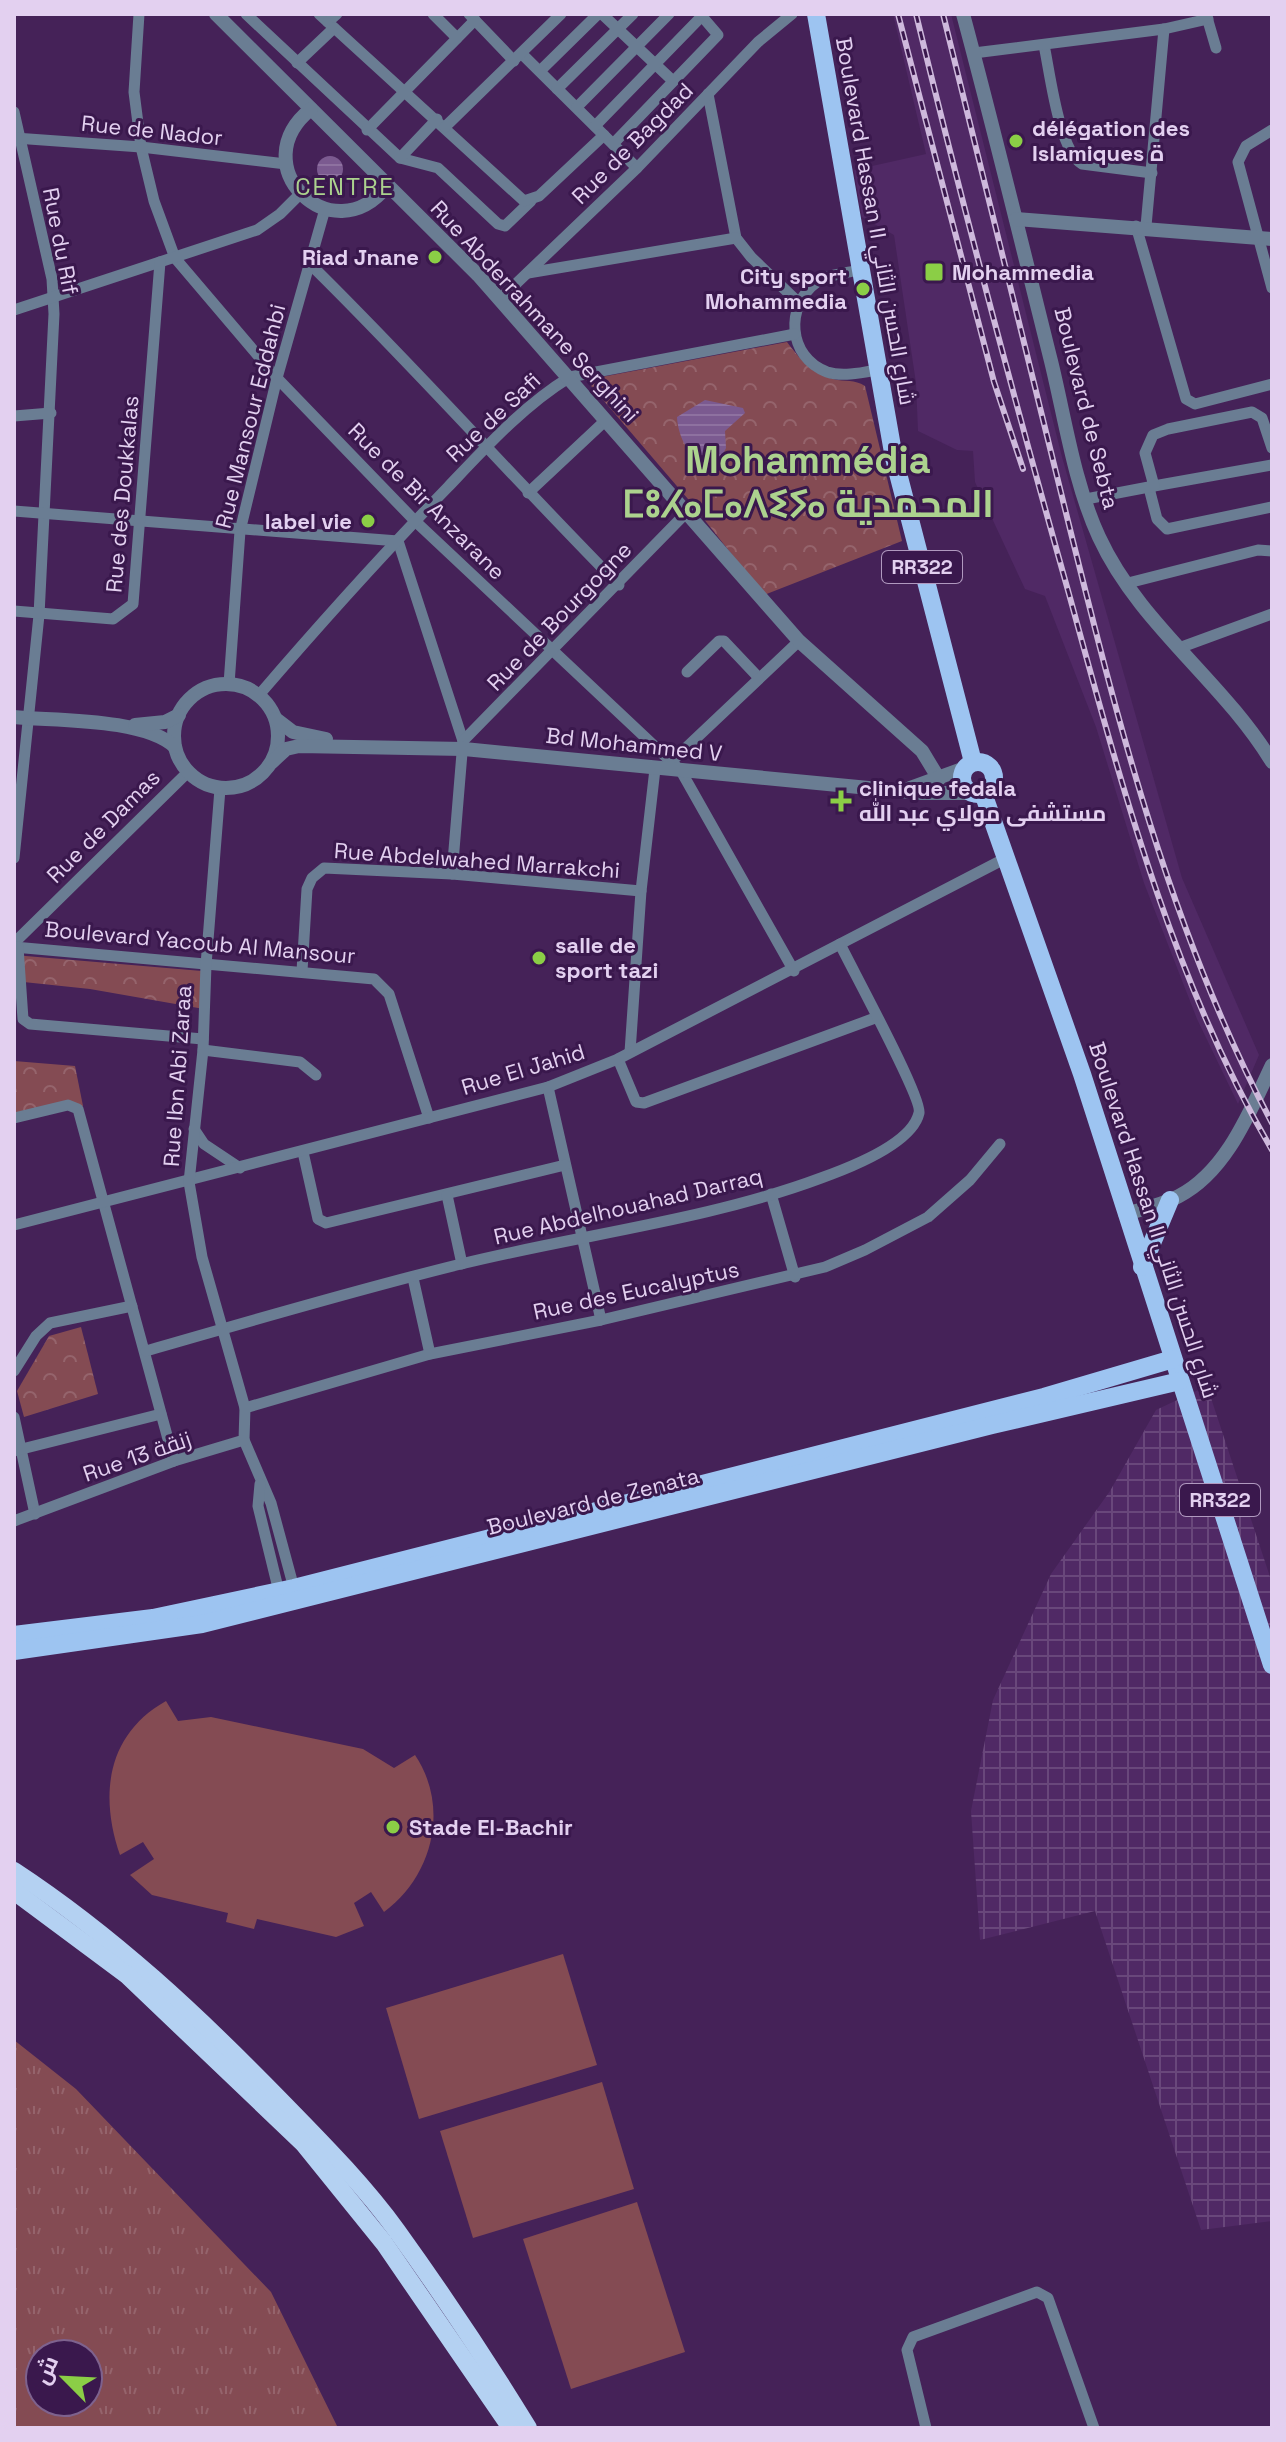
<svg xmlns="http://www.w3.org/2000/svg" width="1286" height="2442" font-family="'Space Grotesk',Cairo,'Noto Sans Tifinagh',sans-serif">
<defs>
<pattern id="industrial-grid" width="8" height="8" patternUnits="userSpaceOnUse" patternTransform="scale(2)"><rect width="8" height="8" fill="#502965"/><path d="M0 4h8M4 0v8" fill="none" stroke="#69477b"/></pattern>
<pattern id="grass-tufts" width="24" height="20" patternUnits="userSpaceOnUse" patternTransform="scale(2)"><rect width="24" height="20" fill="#844b53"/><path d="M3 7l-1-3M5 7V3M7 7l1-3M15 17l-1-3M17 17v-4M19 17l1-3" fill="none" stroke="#95646c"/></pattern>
<pattern id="park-crowns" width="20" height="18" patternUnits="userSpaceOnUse" patternTransform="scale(2)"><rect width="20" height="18" fill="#844b53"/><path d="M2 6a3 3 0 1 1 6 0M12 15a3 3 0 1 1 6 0" fill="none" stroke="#95646c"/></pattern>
<pattern id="water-rules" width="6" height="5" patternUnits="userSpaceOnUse" patternTransform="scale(2)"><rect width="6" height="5" fill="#7b5a90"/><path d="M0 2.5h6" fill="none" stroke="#8e71a0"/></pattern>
</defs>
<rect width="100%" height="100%" fill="#452258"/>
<path fill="#502965" d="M893,14H951L1062,457L1182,878L1259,1055L1238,1104L1197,1019L1144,883L1096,727L1045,596L1025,589L975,482L973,451L957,450L918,431L916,383L894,235L862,217L854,170L926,154Z"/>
<path fill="url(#industrial-grid)" d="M1207,1386L1272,1583V2221L1201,2230L1095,1911L980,1940L971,1811L993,1700L1051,1574L1110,1491L1156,1410Z"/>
<path fill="url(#grass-tufts)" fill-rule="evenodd" d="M14,2040L76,2089L271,2292L338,2428H14ZM40,2354H88V2402H40Z"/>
<g fill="url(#park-crowns)">
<path d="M787,342C800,359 811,373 833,379C846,382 854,379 865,386L902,541L764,595L688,499L586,380Z"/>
<path d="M14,955L202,971L204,1009L90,989L14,981Z"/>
<path d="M14,1061L75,1066L83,1106L14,1121Z"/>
<path d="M81,1327L98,1394L24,1417L17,1391L49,1336Z"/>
</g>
<g fill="#844b53">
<path d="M166,1701L178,1721L211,1717L363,1749L394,1768L415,1755C450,1807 433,1876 384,1912L371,1892L354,1903L364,1926L336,1937L257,1919L254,1929L226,1922L228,1913L152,1895L130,1875L154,1859L143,1842L120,1855C99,1795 107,1734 166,1701Z"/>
<path d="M563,1954L597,2065L419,2119L386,2008Z"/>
<path d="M602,2082L634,2189L473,2238L440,2131Z"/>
<path d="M637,2202L685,2352L571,2389L523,2239Z"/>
</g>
<g fill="url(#water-rules)">
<circle cx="330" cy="169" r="13"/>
<path d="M705,400L743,408L745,413L725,431L726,448L720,461C693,469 678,439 677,417Z"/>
</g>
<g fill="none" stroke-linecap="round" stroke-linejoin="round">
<g stroke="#6a7d93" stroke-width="11">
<path d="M139,14L134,92L141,147L154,201L175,258L277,378L415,521L681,771L794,971"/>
<path d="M246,14L400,158L438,168L498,224L505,226L531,201"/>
<path d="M319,14L524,201L539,196L604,135"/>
<path d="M433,14L457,38"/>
<path d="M469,14L514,61"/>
<path d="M602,14L673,81"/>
<path d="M1206,14L1216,48"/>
<path d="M328,22L337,14"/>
<path d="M1044,45C1050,73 1059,151 1082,164L1152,173"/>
<path d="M974,53L1164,29L1208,19"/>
<path d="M522,54L637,168"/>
<path d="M297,63L334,28"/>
<path d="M540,71L598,14"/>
<path d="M557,89L633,14"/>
<path d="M708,94L736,238L751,257L799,303"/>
<path d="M577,107L669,14"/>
<path d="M14,112L52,279L54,314L39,615L14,858"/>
<path d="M595,126L702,16"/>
<path d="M445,127L561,14"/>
<path d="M367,130L475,20"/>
<path d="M1272,130L1246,146L1238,162L1272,288"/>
<path d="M15,138L141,147L286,164"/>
<path d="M613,144L718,35L700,14"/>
<path d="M400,158L437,119"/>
<path d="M1136,226L1186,399L1195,404L1272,384"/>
<path d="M1146,226L1164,29"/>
<path d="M309,263C415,367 514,479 619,585"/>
<path d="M859,270C846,273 829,274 817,282C785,305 787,357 827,372C842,377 861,373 877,370"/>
<path d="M528,273L736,238"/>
<path d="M499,300L637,168L758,42L792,14"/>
<path d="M14,310L257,230L280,214L300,194"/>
<path d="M14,416L51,413"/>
<path d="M1154,486L1272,465"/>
<path d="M1149,488L1157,519L1167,529L1272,507"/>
<path d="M528,493L606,420"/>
<path d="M1086,499L1154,486L1145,453L1153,435L1168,429L1252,412L1262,418L1272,448"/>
<path d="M14,511L398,541L463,741"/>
<path d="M1128,583L1258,550L1272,551"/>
<path d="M14,611L113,619L133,604L160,262"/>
<path d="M1179,648L1272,614"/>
<path d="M687,672L719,641H724L759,678"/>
<path d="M229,684L240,531L277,378L325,209"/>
<path d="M259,695C320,624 383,554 448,487C485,448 524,405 570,377L795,334"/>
<path d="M671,762L799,641"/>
<path d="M452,874L463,741L688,511"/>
<path d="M14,943L188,772"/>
<path d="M14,947L374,979L389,994L429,1118"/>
<path d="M18,947L23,1019L30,1024L203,1039"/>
<path d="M302,971L307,889L312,878L324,868L452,874L641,891"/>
<path d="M203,1050L300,1062L316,1075"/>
<path d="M630,1052L641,891L655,769"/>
<path d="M618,1059L636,1102L644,1103L875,1018"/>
<path d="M548,1087L601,1320"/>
<path d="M14,1118L68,1105L78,1109L174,1461"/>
<path d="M194,1129L204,1144L240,1168"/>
<path d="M303,1152L318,1219L326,1223L565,1165"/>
<path d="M771,1194L795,1277"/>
<path d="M447,1195L462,1264"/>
<path d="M14,1225L548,1087L618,1059L1008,857"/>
<path d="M413,1278L430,1354"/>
<path d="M146,1351C251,1321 355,1290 461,1264C578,1235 709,1220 821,1178C849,1168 912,1144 919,1113C923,1099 852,969 840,944"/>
<path d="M14,1371L36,1336L50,1323L132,1306"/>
<path d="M245,1408L430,1354L601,1320L825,1267L865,1250L928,1217L970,1180L1000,1144"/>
<path d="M14,1417L35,1514"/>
<path d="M244,1440L271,1503L295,1592"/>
<path d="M14,1451L161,1414"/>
<path d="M260,1484L258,1506L280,1596"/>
<path d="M14,1521L174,1461L244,1440L245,1408L202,1257L189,1182L203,1050L206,965L220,789"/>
<path d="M926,2428L907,2350L913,2337L1037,2292L1048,2298L1094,2428"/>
</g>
<g stroke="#6a7d93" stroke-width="14">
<path d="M216,14L478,275L799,641L922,751L939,779"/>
<path d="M963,14C994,129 1022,245 1051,361C1065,418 1074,483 1099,537C1139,624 1223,681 1272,762"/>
<path d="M311,109C241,165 332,255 387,186"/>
<path d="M1016,219L1272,239"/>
<circle cx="226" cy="736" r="52"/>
<path d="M14,717C56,721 144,718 175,747"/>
<path d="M276,719L293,732L326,739"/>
<path d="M135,725L165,722L179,715"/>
<path d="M272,762L286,749L299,746L464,749L921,793H973"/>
<path d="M910,788L965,768"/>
<path d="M1125,1214C1143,1209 1162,1205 1179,1196C1227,1171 1250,1111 1272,1065"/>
</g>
<g stroke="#9dc4f1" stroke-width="18">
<path d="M816,14L894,458L973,762"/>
<circle cx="978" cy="778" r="16"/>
<path d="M983,793L1082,1074L1272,1665"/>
<path d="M1142,1267L1170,1200"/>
<path d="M14,1635L153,1618L294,1588L1044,1397L1173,1359"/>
<path d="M14,1651L202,1624L992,1425L1180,1381"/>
</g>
<g stroke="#b4d1f2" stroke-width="18">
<path d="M14,1871C113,1936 198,2016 280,2100C320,2141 363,2184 397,2231C443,2295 487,2361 528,2428"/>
<path d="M14,1891L127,1975L304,2144L384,2243L511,2428"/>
</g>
<g stroke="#ceb9dc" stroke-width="6">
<g id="rail">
<path d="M898,14L994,382L1023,469"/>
<path d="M916,14C963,208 1015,402 1069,594C1121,783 1172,980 1272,1150"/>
<path d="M943,14C984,180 1025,346 1066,513C1118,723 1170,931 1272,1123"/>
</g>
</g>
<use href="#rail" stroke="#3a184d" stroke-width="3" stroke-dasharray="9" stroke-linecap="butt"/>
</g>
<g fill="#8bce46" stroke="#3a184d" stroke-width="3">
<circle cx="1016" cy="141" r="8"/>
<circle cx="435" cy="257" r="8"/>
<rect x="924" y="262" width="20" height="20" rx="4"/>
<circle cx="863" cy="289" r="8"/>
<circle cx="368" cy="521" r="8"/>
<path d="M837 789h8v8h8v8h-8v8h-8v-8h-8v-8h8z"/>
<circle cx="539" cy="958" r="8"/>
<circle cx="393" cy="1827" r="8"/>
</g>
<g text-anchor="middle" stroke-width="6" stroke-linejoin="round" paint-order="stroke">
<g fill="#3a184d" stroke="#b099bf" stroke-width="2">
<rect x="882" y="551" width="80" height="32" rx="6"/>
<rect x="1180" y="1484" width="80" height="32" rx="6"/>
</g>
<g font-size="20" font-weight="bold" fill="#e3d0f0">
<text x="922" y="574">RR322</text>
<text x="1220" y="1507">RR322</text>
</g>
<g font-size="22" font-weight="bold" fill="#e3d0f0" stroke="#3a184d" text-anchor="start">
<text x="1032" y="136">délégation des<tspan x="1032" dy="25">Islamiques ة</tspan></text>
<text x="419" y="265" text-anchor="end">Riad Jnane</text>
<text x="952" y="280">Mohammedia</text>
<text x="847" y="284" text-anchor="end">City sport<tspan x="847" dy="25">Mohammedia</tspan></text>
<text x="352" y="529" text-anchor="end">label vie</text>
<text x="859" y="796">clinique fedala<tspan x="859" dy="25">مستشفى مولاي عبد الله</tspan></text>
<text x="555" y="953">salle de<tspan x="555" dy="25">sport tazi</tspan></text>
<text x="409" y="1835">Stade El-Bachir</text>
</g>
<g font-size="22" fill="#e3d0f0" stroke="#3a184d">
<text transform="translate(152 130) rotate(6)" y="8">Rue de Nador</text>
<text transform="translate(632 143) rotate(-45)" y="8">Rue de Bagdad</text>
<text transform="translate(876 221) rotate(80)" y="8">Boulevard Hassan II شارع الحسن الثاني</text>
<text transform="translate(61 241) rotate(79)" y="8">Rue du Rif</text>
<text transform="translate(535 311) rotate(47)" y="8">Rue Abderrahmane Serghini</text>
<text transform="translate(1087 408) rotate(76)" y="8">Boulevard de Sebta</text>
<text transform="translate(250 416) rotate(-76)" y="8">Rue Mansour Eddahbi</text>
<text transform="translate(493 417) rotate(-43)" y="8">Rue de Safi</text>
<text transform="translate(122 494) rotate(-85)" y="8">Rue des Doukkalas</text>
<text transform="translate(427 501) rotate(45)" y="8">Rue de Bir Anzarane</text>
<text transform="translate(559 616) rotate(-46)" y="8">Rue de Bourgogne</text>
<text transform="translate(634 744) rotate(6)" y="8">Bd Mohammed V</text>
<text transform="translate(103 826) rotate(-45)" y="8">Rue de Damas</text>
<text transform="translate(477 860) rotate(4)" y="8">Rue Abdelwahed Marrakchi</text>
<text transform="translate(200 942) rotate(5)" y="8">Boulevard Yacoub Al Mansour</text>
<text transform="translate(523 1069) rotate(-17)" y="8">Rue El Jahid</text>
<text transform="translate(177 1076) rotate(-86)" y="8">Rue Ibn Abi Zaraa</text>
<text transform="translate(628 1206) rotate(-13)" y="8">Rue Abdelhouahad Darraq</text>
<text transform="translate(1154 1220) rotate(72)" y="8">Boulevard Hassan II شارع الحسن الثاني</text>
<text transform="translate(636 1290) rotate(-12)" y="8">Rue des Eucalyptus</text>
<text transform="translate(137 1456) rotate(-19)" y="8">Rue 13 زنقة</text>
<text transform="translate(593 1501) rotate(-14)" y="8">Boulevard de Zenata</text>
</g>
<g font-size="24" letter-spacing="2" fill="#acd28e" stroke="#3a184d">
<text x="345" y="195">CENTRE</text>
</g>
<g font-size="38" font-weight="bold" fill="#acd28e" stroke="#3a184d">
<text x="808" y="473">Mohammédia<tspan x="808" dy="44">ⵎⵓⵃⴰⵎⴰⴷⵉⵢⴰ المحمدية</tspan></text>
</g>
</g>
<rect width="1286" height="2442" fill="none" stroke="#e3d0f0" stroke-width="32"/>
<g transform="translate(64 2378) rotate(294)"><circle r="38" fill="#3a184d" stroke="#7e628e" stroke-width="2"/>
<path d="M0-6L14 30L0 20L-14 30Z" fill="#8bce46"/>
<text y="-12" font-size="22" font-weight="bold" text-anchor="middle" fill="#e3d0f0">ش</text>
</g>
</svg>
